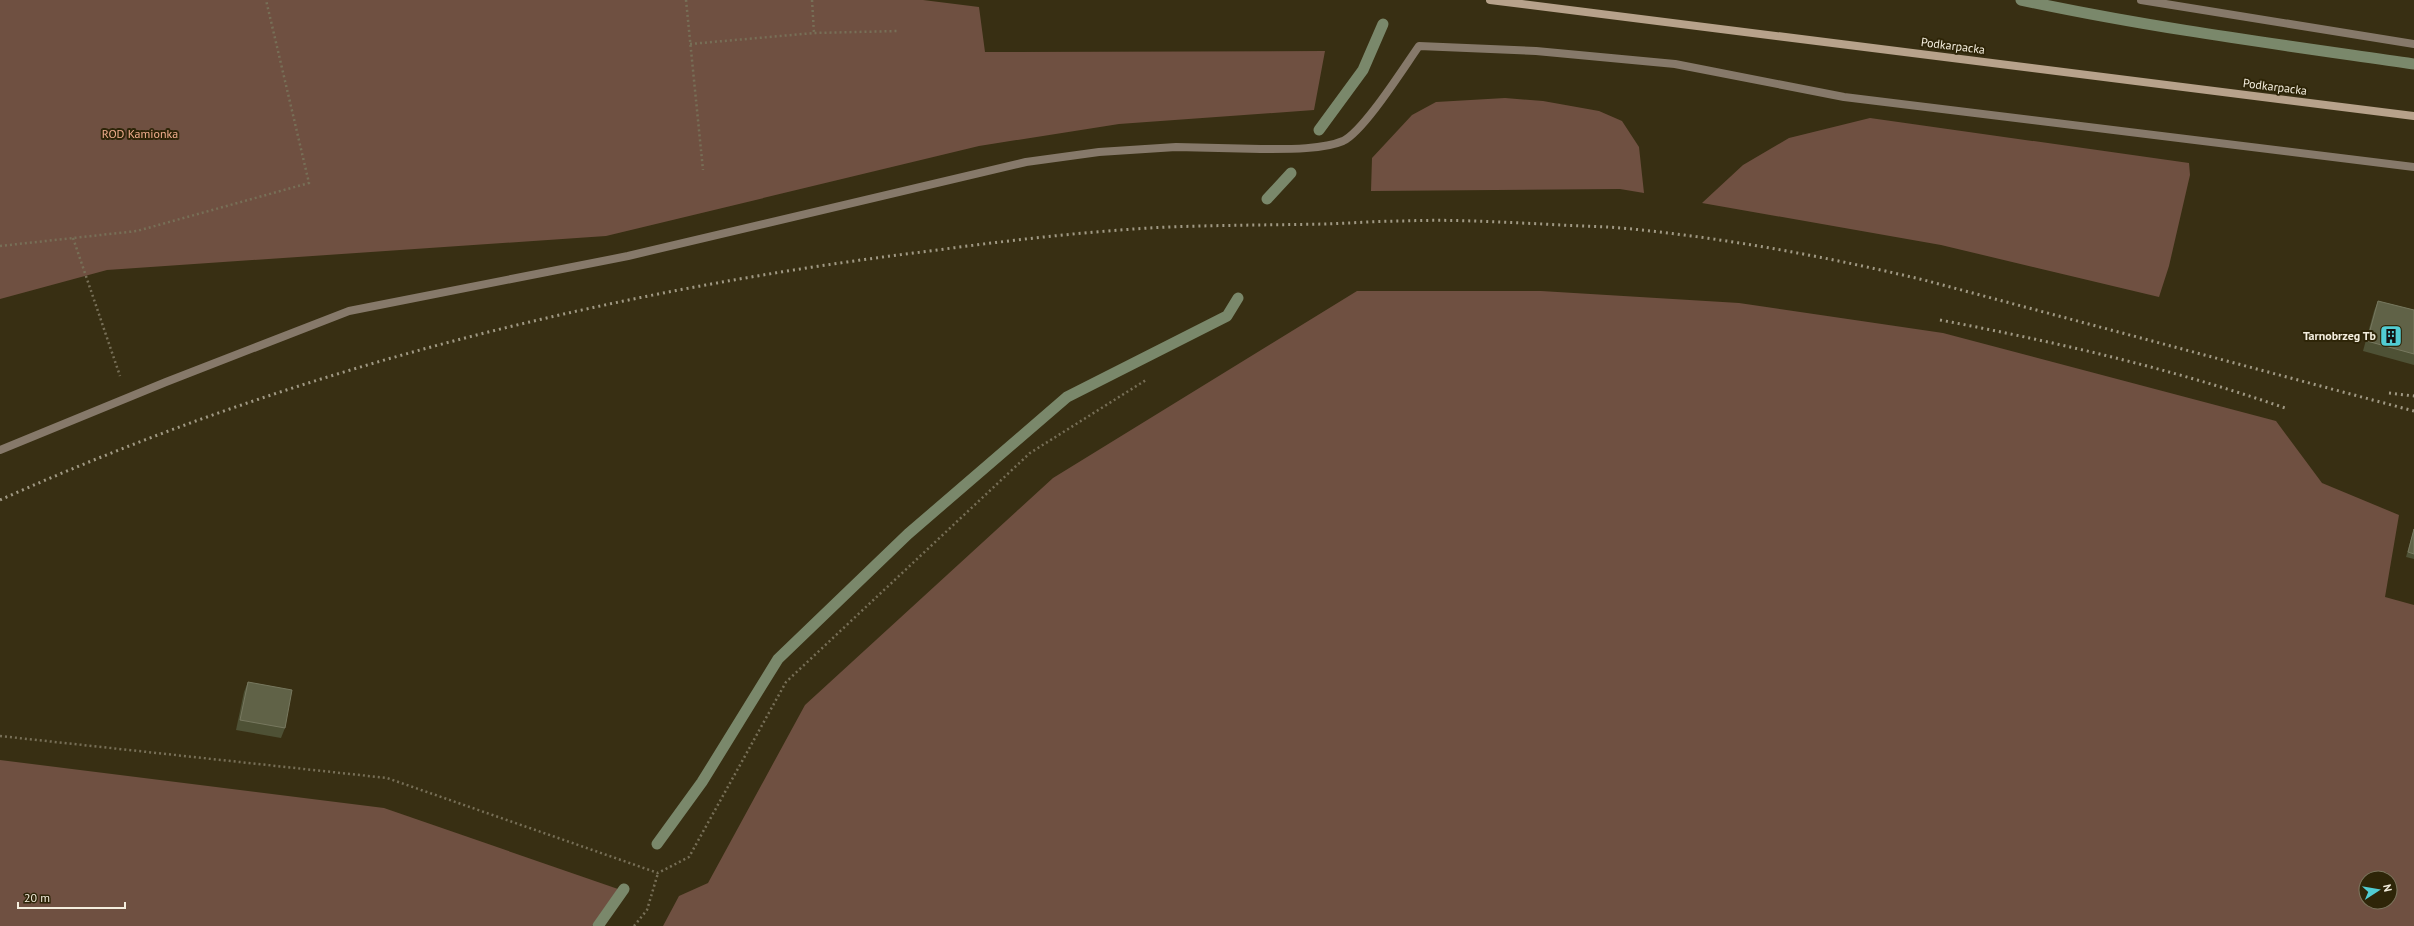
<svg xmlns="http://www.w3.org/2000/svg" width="2414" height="926" font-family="'PT Sans',sans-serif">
<rect width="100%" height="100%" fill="#382f13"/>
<g fill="#6f5041" fill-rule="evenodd">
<path d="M0,0H923L979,7L985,52L1325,51L1314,110L1119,124L979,146L606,236L107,270L0,299Z"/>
<path d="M1505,98L1543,101L1599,111L1622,121L1639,147L1644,193L1620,189L1371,191L1372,158L1412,115L1436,102Z"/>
<path d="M1870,118L2189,163L2190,175L2169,266L2159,297L1941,245L1702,203L1743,165L1789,138Z"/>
<path d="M1357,291H1541L1739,303L1943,333L2276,421L2322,483L2399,515L2385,597L2414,605V926H663L679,896L708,883L805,705L1053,478ZM2366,878H2390V902H2366Z"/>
<path d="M0,760L384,808L618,889L592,926H0Z"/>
</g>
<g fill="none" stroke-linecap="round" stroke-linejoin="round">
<g stroke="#7a886b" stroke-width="11">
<path d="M2021,0C2151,28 2283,45 2414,64"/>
<path d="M1319,130L1363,70L1383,24"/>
<path d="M1267,199L1291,173"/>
<path d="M657,844L702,782L778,659L908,534L1067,397L1227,316L1238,298"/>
<path d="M598,926L624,889"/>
</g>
<g stroke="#776f57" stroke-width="2.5" stroke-dasharray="2 3" stroke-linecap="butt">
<path d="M686,0L703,170"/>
<path d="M812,0L814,33"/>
<path d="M690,44L814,33L898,31"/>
<path d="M73,238L120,376"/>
<path d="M0,246L137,231L309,183L266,0"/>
<path d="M0,736L387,778L658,873L689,857L786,682L1030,453L1146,380"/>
<path d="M634,926L647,910L658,873"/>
</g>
<path stroke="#86796a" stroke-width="8" d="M0,450L166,382L349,311L628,256L1026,162L1099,152L1176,147L1261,149"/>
<g stroke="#86796a" stroke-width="8">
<path d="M2141,0L2414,44"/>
<path d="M1261,149C1283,149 1322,150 1343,141C1364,131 1404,67 1419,46L1536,51L1675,64L1844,97L2414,167"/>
</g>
<path stroke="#b7a28b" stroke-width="8" d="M1490,0L2414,116"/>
<g stroke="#a09984" stroke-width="3" stroke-dasharray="2 4" stroke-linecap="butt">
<path d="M1940,320C2057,342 2173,369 2285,408"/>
<path d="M2389,393L2414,396"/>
<path d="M0,500C292,369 605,291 922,252C1004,241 1086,231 1168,227C1221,225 1273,225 1326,224C1352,223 1379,221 1405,221C1451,219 1497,222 1543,224C1573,226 1603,226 1632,229C1731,239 1828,257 1924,280L2414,411"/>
</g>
</g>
<g fill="#4e5135">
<path d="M2378,301L2414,310V365L2363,351L2374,311Z"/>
<path d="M2414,528V559L2406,557Z"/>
<path d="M248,682L285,728L281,738L236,730L244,692Z"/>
</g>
<g fill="#606247" stroke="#77785f">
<path d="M2378,301L2414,310V354L2367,341Z"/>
<path d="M2414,529V554L2408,552Z"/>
<path d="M248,682L292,690L285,728L240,720Z"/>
</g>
<defs>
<g id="building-square" transform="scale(1.15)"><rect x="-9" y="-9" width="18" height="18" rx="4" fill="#51ccd3" stroke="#2e2508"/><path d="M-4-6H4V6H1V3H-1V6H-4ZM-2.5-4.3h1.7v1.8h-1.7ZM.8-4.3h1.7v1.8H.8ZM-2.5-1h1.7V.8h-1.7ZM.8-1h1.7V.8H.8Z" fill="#111"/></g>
</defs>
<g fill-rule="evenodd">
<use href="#building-square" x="2391" y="336"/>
</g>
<g text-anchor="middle" stroke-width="4" stroke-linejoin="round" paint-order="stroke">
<g font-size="12" fill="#f4eede" stroke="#2e2508">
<text transform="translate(1953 46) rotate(7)" y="4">Podkarpacka</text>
<text transform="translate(2275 87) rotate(7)" y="4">Podkarpacka</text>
</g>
<g font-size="12" fill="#f1ae8e" stroke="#2e2508">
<text x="140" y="138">ROD Kamionka</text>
</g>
<g font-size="12" font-weight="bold" fill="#f4eede" stroke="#2e2508" text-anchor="end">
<text x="2376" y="340">Tarnobrzeg Tb</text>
</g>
</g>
<g transform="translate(2378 890) rotate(78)"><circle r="19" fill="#2e2508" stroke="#7d755e"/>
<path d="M0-3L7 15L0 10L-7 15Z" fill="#51ccd3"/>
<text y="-6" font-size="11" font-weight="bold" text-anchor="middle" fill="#f4eede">N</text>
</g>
<path d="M18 902v6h107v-6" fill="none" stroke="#f4eede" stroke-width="2"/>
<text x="24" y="902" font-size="12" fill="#f4eede" stroke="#2e2508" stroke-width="3" paint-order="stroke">20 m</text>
</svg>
